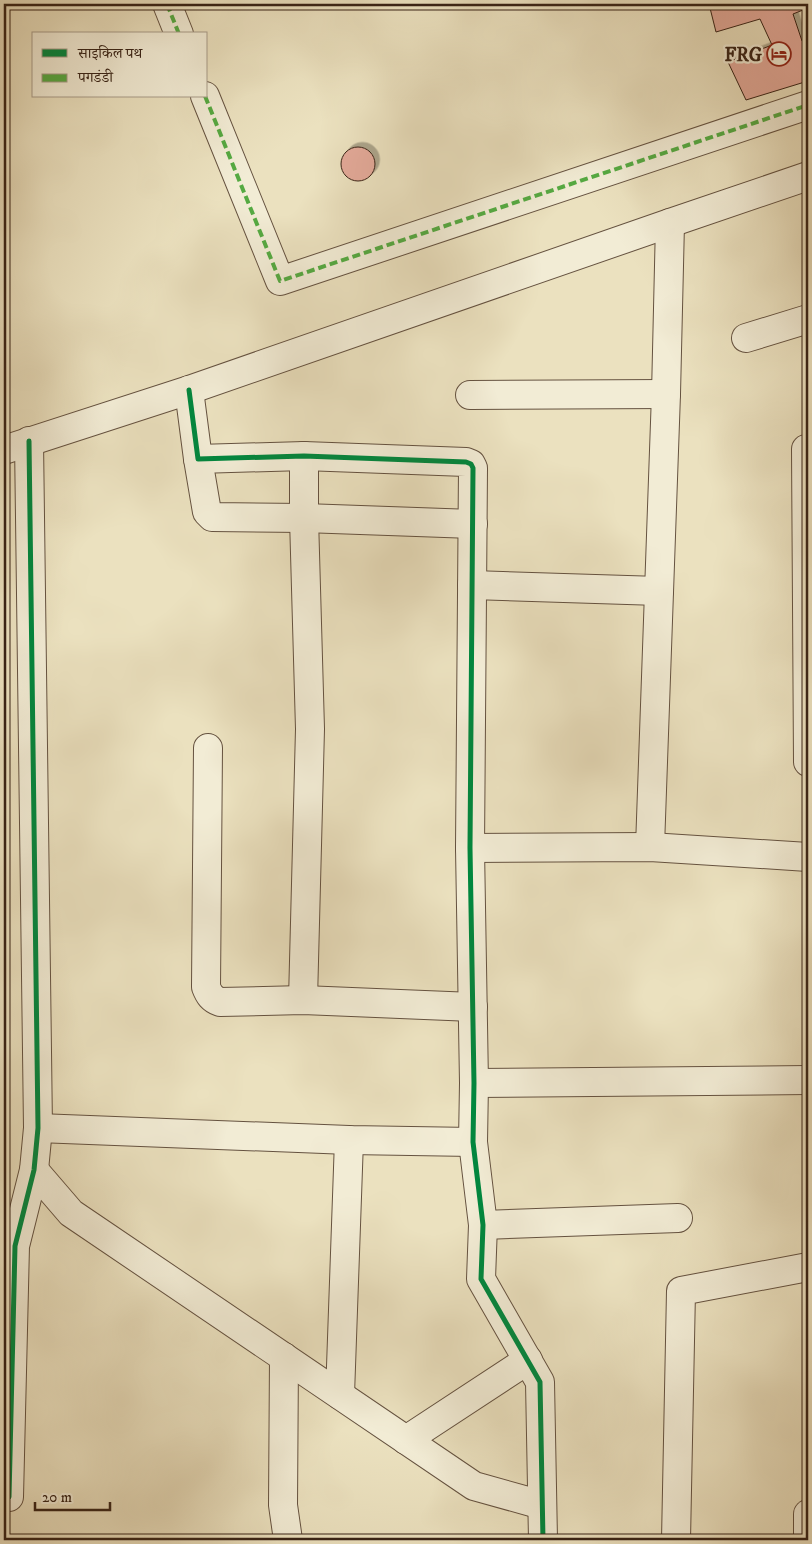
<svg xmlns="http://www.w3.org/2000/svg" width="812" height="1544" font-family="'IM FELL DW Pica','Noto Serif Devanagari',serif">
<defs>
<filter id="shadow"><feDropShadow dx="4.5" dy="-4.5" stdDeviation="0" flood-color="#0004"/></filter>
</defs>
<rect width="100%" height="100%" fill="#ebe1bf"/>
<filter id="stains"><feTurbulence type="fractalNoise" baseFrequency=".004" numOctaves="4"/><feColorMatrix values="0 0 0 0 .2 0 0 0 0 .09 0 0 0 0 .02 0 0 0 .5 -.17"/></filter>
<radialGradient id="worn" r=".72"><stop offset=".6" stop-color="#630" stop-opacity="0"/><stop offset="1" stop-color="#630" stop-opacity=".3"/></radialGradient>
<g fill="#e4aa9a" stroke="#382316" filter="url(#shadow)">
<path d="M709,4H808V8L793,14L802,41L808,39V81L746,100L728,62L772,45L760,19L716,32Z"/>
<circle cx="358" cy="164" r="17"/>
</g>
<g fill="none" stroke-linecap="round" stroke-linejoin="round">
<g stroke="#655240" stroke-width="30">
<g id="minor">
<path d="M167,4L179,34"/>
<path d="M205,96L280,281L808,105"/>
<path d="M746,338L808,319"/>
<path d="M189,390L198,459L304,456L466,462L471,464L473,468L470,848L474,1083L473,1142L483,1225L481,1279L540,1382L543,1540"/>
<path d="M470,395L666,394"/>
<path d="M806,449L808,762"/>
<path d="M4,450L189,390L670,223L808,176"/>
<path d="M198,459L207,512L212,517L304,518L473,524"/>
<path d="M472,585L659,591"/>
<path d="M208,748L206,987C209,995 212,999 220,1002L303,1000L473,1007"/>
<path d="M650,847L666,394L670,223"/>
<path d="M470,848L650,847L808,857"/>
<path d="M303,1000L310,729L304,518V456"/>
<path d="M474,1083L808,1080"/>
<path d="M38,1128L349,1140L473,1142"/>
<path d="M34,1170L71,1213L474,1486L542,1505"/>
<path d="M483,1225L678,1218"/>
<path d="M284,1357L283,1505L288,1540"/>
<path d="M340,1395L349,1140"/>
<path d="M406,1440L528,1360"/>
<path d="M4,1497H9L15,1246L34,1170L38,1128L29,441"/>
<path d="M676,1540L681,1291L808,1267"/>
<path d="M808,1540V1514"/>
</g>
</g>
<use href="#minor" stroke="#f2ecd5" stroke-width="28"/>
<g stroke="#55aa42" stroke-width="4" stroke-dasharray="8 4" stroke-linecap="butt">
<path d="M167,4L179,34"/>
<path d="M205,96L280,281L808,105"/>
</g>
<g stroke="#f2ecd5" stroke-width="8">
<g id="cycleway">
<path d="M189,390L198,459L304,456L466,462L471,464L473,468L470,848L474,1083L473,1142L483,1225L481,1279L540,1382L543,1540"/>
<path d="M4,1497H9L15,1246L34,1170L38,1128L29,441"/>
</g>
</g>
<use href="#cycleway" stroke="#00873e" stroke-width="5"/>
</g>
<defs>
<g id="hotel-ring" transform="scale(1.25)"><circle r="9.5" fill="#f2ecd5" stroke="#8f2418" stroke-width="1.5"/><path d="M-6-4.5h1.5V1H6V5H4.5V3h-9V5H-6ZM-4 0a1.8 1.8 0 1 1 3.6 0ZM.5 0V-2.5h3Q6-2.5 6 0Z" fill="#8f2418"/></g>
</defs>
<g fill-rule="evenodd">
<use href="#hotel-ring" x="779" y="54"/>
</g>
<g text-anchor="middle" stroke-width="4.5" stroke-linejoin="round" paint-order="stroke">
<g font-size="19" font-weight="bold" fill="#382316" stroke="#f2ecd5" text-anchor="end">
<text x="762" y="61">FRG</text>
</g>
</g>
<rect width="812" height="1544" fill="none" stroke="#ebe1bf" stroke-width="20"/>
<rect x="5" y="5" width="802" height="1534" fill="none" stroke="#382316" stroke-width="2.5"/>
<rect x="10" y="10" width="792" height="1524" fill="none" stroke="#382316"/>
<rect x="32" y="32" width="175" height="65" fill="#f2ecd5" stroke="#a89c89"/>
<rect x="42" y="49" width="25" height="8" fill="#00873e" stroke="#a89c89"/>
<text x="78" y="58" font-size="15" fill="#382316">साइकिल पथ</text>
<rect x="42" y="74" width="25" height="8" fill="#55aa42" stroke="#a89c89"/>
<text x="78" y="82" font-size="15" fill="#382316">पगडंडी</text>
<path d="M35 1502v8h75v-8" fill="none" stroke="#382316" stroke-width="2.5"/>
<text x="42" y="1502" font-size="15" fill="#382316" stroke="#f2ecd5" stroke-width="4" paint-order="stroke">20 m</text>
<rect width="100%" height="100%" filter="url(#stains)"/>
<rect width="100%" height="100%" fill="url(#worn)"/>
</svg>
